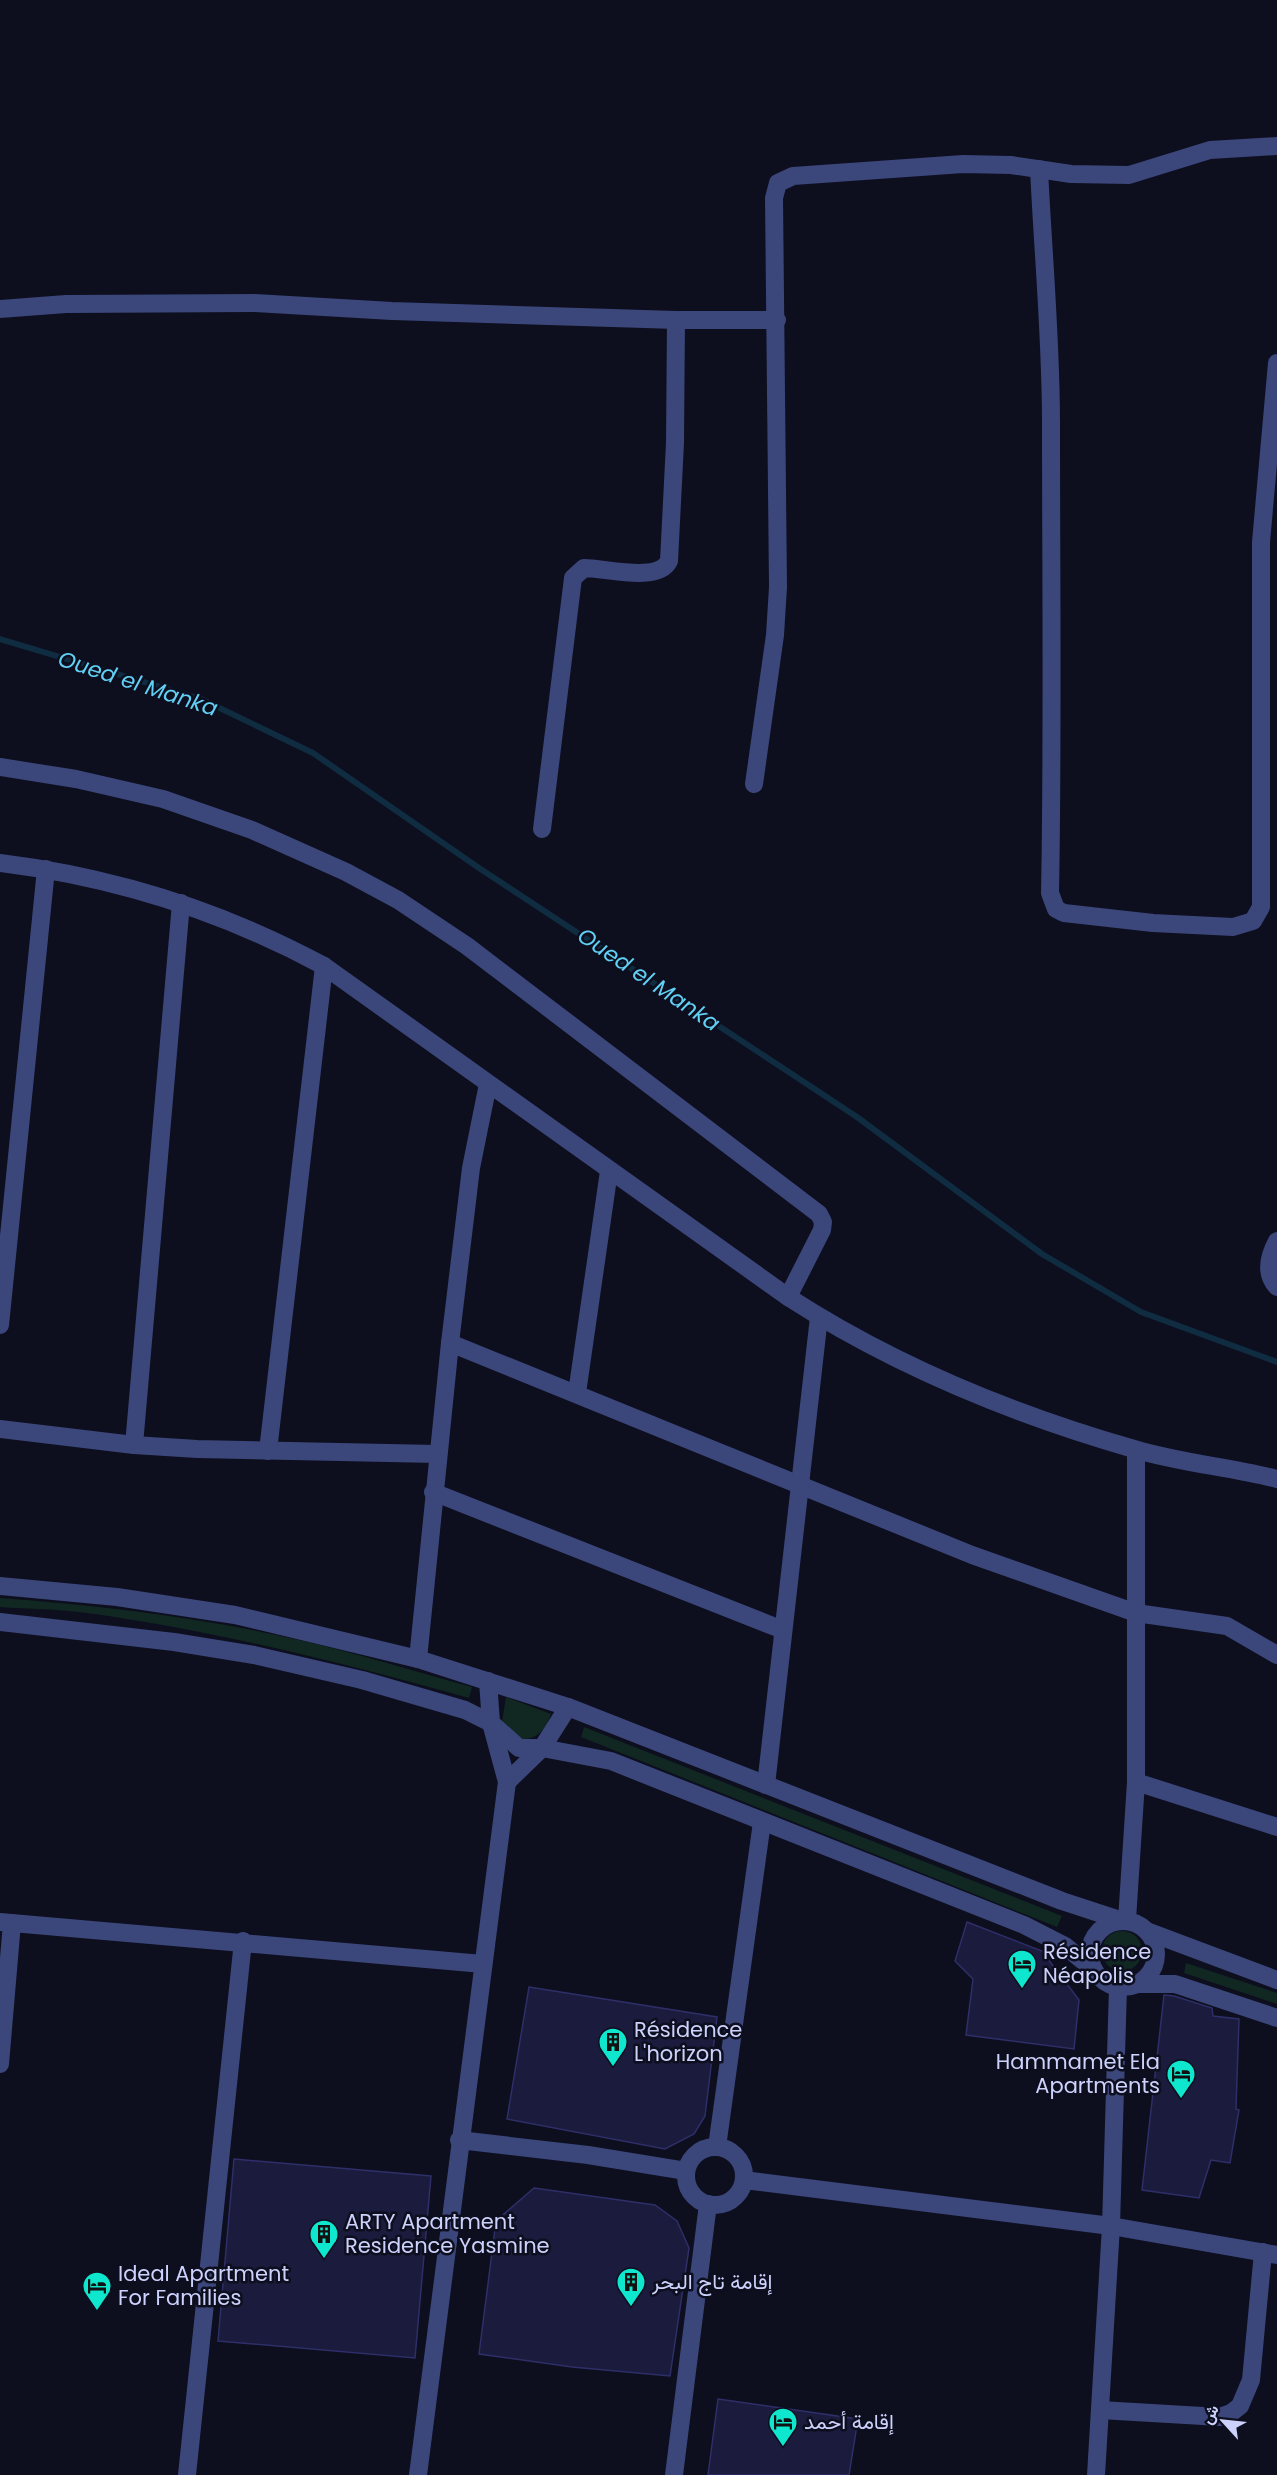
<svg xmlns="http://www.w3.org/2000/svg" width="1277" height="2475" font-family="Poppins,Vazirmatn,sans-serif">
<rect width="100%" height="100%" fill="#0d0e1e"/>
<g fill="#112722">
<path d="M0,1598C110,1606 221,1620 328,1647C376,1659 424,1674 472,1687L469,1698C342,1663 218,1631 87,1613C58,1609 29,1609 0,1607Z"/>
<path d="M506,1697L551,1714C545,1731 537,1740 518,1739L502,1722Z"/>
<path d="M584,1727L1062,1916L1057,1927L581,1737Z"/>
<circle cx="1122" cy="1951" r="20"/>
<path d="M1186,1963L1277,1993V2004L1184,1973Z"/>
</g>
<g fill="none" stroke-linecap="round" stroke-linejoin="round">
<path stroke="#0f2c40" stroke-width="6" d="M0,639L201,699L313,753L479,868L857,1117L1042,1254L1141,1312L1277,1362"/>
</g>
<g fill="#1b1b3d" stroke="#2e2f68" stroke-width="1.5">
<path d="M967,1922L1042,1951L1079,2000L1074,2049L966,2035L973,1979L955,1961Z"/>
<path d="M529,1987L717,2017L705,2116L694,2134L665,2149L507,2119Z"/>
<path d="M1164,1995L1174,1996L1212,2008L1213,2016L1239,2019L1236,2109L1239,2110L1230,2163L1211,2160L1199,2198L1142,2190Z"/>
<path d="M234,2159L431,2176L415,2358L218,2341Z"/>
<path d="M534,2188L655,2205L677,2221L689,2248L670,2376L572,2367L479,2354L496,2221Z"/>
<path d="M718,2399L858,2419L849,2475H708Z"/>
</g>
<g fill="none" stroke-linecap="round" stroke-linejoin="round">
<g stroke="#3b467a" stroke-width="18">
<path d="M1039,169C1043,253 1051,338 1051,422C1051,579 1053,736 1050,893L1056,909L1064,913L1153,923L1233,927L1253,921L1261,907V542L1277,363"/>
<path d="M0,309L66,304L255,303L392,311L676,320H777"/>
<path d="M0,767L76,779L163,799L252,830L346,872L398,900L467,946L819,1214L823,1222L822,1230L788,1297"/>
<path d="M754,784L775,635L778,587L774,198L778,183L793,176L963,164L1011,165L1071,174L1129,175L1210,150L1277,146"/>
<path d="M542,829L573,578L584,568C606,568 658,583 669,561L675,443L676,320"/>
<path d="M0,863C113,877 224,912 324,966L788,1297C895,1366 1012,1414 1134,1449C1180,1463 1230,1467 1277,1479"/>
<path d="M1277,1241C1269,1256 1264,1273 1277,1287"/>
<path d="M0,1325L46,869"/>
<path d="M450,1343L972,1555L1136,1613L1227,1626L1277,1655"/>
<path d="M577,1393L609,1171"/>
<path d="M0,1429L134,1445L197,1449L437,1454"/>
<path d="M134,1445L181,903"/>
<path d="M268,1451L324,966"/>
<path d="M433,1492L783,1630"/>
<path d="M0,1586L117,1597L235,1615L418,1659L568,1707L1062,1901L1120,1920"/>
<path d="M0,1622L174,1642L254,1655L362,1680L465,1710L491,1723L519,1748H542L611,1761L1024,1925L1065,1946L1093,1969"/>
<path d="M418,1659L450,1343L471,1168L488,1084"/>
<path d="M507,1782L542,1748L568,1707"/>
<path d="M1136,1782L1277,1827"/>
<path d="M766,1785L819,1317"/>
<path d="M1127,1920L1136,1782V1450"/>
<circle cx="1123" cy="1954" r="33"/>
<path d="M0,1922L483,1964"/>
<path d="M1149,1932L1277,1980"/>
<path d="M1138,1984H1175L1277,2018"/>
<path d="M0,2064L12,1923"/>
<path d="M459,2140L588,2155L686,2171"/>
<path d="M717,2147L762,1822"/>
<circle cx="715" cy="2176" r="29"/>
<path d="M744,2180L1111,2226L1277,2255"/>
<path d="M1100,2410L1220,2417L1231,2413L1240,2406L1251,2380L1263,2252"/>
<path d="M187,2475L243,1941"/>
<path d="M418,2475L507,1782L491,1723L488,1681"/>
<path d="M674,2475L708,2204"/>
<path d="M1096,2475L1111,2226L1118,1987"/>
</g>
</g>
<defs>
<g id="hotel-pin" transform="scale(1.5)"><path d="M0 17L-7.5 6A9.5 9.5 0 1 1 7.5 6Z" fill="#0fe6ce" stroke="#0d0e1e"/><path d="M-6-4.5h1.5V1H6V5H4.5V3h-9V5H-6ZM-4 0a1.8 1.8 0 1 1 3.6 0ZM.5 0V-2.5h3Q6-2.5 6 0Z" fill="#111"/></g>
<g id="building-pin" transform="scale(1.5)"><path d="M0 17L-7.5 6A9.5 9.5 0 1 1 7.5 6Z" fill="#0fe6ce" stroke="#0d0e1e"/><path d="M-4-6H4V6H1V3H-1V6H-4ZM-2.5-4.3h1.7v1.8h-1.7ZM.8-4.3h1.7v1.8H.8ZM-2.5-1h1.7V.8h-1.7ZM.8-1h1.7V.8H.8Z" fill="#111"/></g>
</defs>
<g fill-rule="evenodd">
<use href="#hotel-pin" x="1022" y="1964"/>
<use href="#building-pin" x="613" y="2042"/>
<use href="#hotel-pin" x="1181" y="2074"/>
<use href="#building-pin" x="324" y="2234"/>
<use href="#building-pin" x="631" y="2282"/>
<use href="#hotel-pin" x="97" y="2286"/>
<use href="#hotel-pin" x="783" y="2422"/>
</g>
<g text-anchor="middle" stroke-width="5" stroke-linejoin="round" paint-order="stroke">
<g font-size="21" fill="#cdd2fc" stroke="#0d0e1e" text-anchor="start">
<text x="1043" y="1959">Résidence<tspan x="1043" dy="24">Néapolis</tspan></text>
<text x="634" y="2037">Résidence<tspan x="634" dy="24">L'horizon</tspan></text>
<text x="1160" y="2069" text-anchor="end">Hammamet Ela<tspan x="1160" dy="24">Apartments</tspan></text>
<text x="345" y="2229">ARTY Apartment<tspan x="345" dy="24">Residence Yasmine</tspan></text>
<text x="118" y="2281">Ideal Apartment<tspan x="118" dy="24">For Families</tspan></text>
<text x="652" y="2289">إقامة تاج البحر</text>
<text x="804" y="2429">إقامة أحمد</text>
</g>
<g font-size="22" font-style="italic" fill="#62d0f5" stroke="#0d0e1e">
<text transform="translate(138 683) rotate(18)" y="8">Oued el Manka</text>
<text transform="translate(649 979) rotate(34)" y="8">Oued el Manka</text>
</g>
</g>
<g transform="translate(1223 2421) rotate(297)" stroke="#0d0e1e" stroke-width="4.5" paint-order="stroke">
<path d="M0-4.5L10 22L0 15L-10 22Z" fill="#cdd2fc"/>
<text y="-9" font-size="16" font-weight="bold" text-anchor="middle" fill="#cdd2fc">ش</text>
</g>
</svg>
